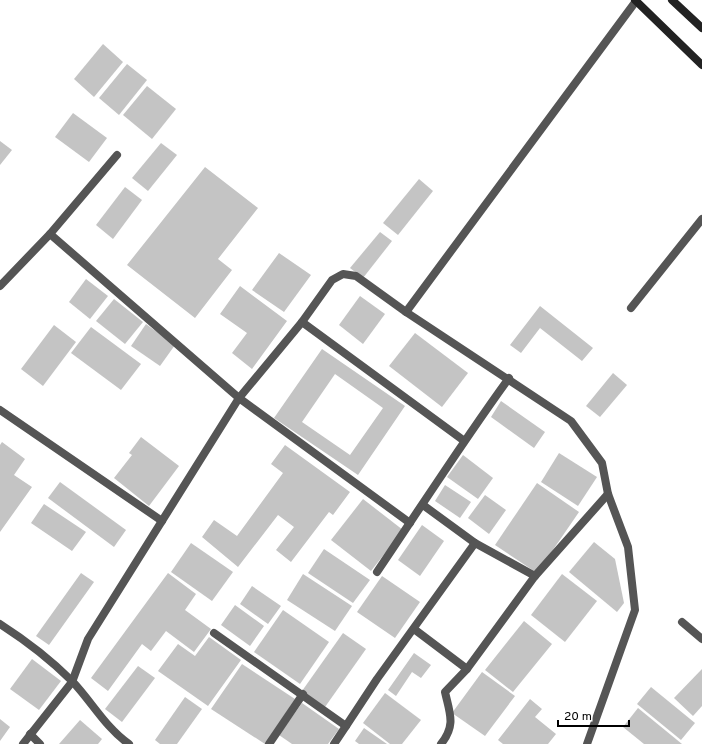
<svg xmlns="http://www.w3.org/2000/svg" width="702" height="744" font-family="Overpass,sans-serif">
<rect width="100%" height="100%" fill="#fff"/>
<g fill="#c4c4c4" fill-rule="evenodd">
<path d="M103,44L123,62L94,97L74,79Z"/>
<path d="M127,64L147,80L119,115L99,98Z"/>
<path d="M147,86L176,109L152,139L123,115Z"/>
<path d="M73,113L107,138L89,162L55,137Z"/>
<path d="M0,141L12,150L0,165Z"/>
<path d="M161,143L177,155L148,191L132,178Z"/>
<path d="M205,167L258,208L218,259L232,270L195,318L127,265Z"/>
<path d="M419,179L433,191L398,235L383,223Z"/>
<path d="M125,187L142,200L113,239L96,225Z"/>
<path d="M380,232L392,241L363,278L350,268Z"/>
<path d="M279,253L311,275L284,312L252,290Z"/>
<path d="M86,279L108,296L90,319L69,302Z"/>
<path d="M240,286L287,321L252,369L232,353L247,333L220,314Z"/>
<path d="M360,296L385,314L363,344L339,325Z"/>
<path d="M114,299L143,322L125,344L96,321Z"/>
<path d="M540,306L593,348L582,361L540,328L521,353L510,345Z"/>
<path d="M146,324L175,345L160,366L131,346Z"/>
<path d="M54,325L76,342L43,386L21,369Z"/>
<path d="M91,327L141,364L121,390L71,353Z"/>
<path d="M415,333L468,373L442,407L389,366Z"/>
<path d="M322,349L405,406L358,475L274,418ZM335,374L383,408L350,455L302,422Z"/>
<path d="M613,373L627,385L600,417L586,406Z"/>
<path d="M501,401L545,432L534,448L491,417Z"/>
<path d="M141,437L179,466L149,506L114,478L132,455L129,453Z"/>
<path d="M2,442L25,459L14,475L32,487L0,532V445Z"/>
<path d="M285,445L350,492L333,515L329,512L291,562L276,550L294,527L278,515L238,567L202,537L214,520L237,536L283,473L271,464Z"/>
<path d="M559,453L597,477L578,506L541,482Z"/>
<path d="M463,455L493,478L478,499L447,477Z"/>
<path d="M60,482L126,530L114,547L48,498Z"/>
<path d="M537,483L579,512L537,573L495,545Z"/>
<path d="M445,485L471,502L460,518L435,501Z"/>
<path d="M485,495L506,510L489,534L468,518Z"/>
<path d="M363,499L403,530L371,571L331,540Z"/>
<path d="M44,504L86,532L72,551L31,523Z"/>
<path d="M422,525L444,541L420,576L398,560Z"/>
<path d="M594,542L615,559L624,603L617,612L569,572Z"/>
<path d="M191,543L233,572L212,601L171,572Z"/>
<path d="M324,549L370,580L353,603L308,573Z"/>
<path d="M81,573L94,582L49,645L36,636Z"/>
<path d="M168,573L196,594L185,610L211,629L194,652L166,631L151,651L142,644L108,691L91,678Z"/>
<path d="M303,574L352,606L335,631L287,600Z"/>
<path d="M562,574L597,601L565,642L531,615Z"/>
<path d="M382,576L420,602L395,638L357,612Z"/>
<path d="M252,586L281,606L268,624L240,604Z"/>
<path d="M235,605L264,626L250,646L221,625Z"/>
<path d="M283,610L329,642L300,684L254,652Z"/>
<path d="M524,621L552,644L513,692L485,670Z"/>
<path d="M343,633L366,649L325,707L302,691Z"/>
<path d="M209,637L241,660L208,706L158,671L178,644L195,656Z"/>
<path d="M414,653L431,665L421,678L412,672L396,696L388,690Z"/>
<path d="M32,659L61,681L39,710L10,689Z"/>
<path d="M242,664L295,699L265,744L211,709Z"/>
<path d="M138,666L155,678L122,722L105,709Z"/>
<path d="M702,669V706L693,716L674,698Z"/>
<path d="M482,672L515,696L485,736L452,713Z"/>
<path d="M651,687L695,723L681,740L637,704Z"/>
<path d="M385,693L421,720L402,744H390L363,723Z"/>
<path d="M185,697L202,709L177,744H160L155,740Z"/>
<path d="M530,699L542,709L535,717L556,734L548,744H503L498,740Z"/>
<path d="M302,703L339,729L328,744H292L279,735Z"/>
<path d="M638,708L682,744H644L623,727Z"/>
<path d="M0,719L10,727L0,741Z"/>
<path d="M80,720L102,739L98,744H59Z"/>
<path d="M364,728L387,744H359L355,741Z"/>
</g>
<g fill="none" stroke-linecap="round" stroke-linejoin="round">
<g stroke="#555" stroke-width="8">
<path d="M50,234L117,155"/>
<path d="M0,286L50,234L239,398L410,523"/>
<path d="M631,308L702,219"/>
<path d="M406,312L571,421L602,463L608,494L628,547L635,610L587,744"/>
<path d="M302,322L463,440"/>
<path d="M0,410L162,521"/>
<path d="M423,505L475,543L535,576"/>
<path d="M377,572C421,507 463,441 509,378"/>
<path d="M682,622L702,639"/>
<path d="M0,624C25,640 51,660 72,681C92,702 105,727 129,744"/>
<path d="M414,629L467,669"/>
<path d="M214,633L346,726L377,679L475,543"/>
<path d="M30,734L40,744"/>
<path d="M23,744L72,682L88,639L239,398L302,322L332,280L343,274L356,276L406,312L636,1"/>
<path d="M269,744L303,694"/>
<path d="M334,744L346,726"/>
<path d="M441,744C456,725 450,714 445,692L467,669L535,576L608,494"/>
</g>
<g stroke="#222" stroke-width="8">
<path d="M635,0L702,65"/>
<path d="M672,0L702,28"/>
</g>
</g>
<path d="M558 720v6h71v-6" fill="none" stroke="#000000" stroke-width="2"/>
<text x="564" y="720" font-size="12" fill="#000000" stroke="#ffffff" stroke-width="3" paint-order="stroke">20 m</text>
</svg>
